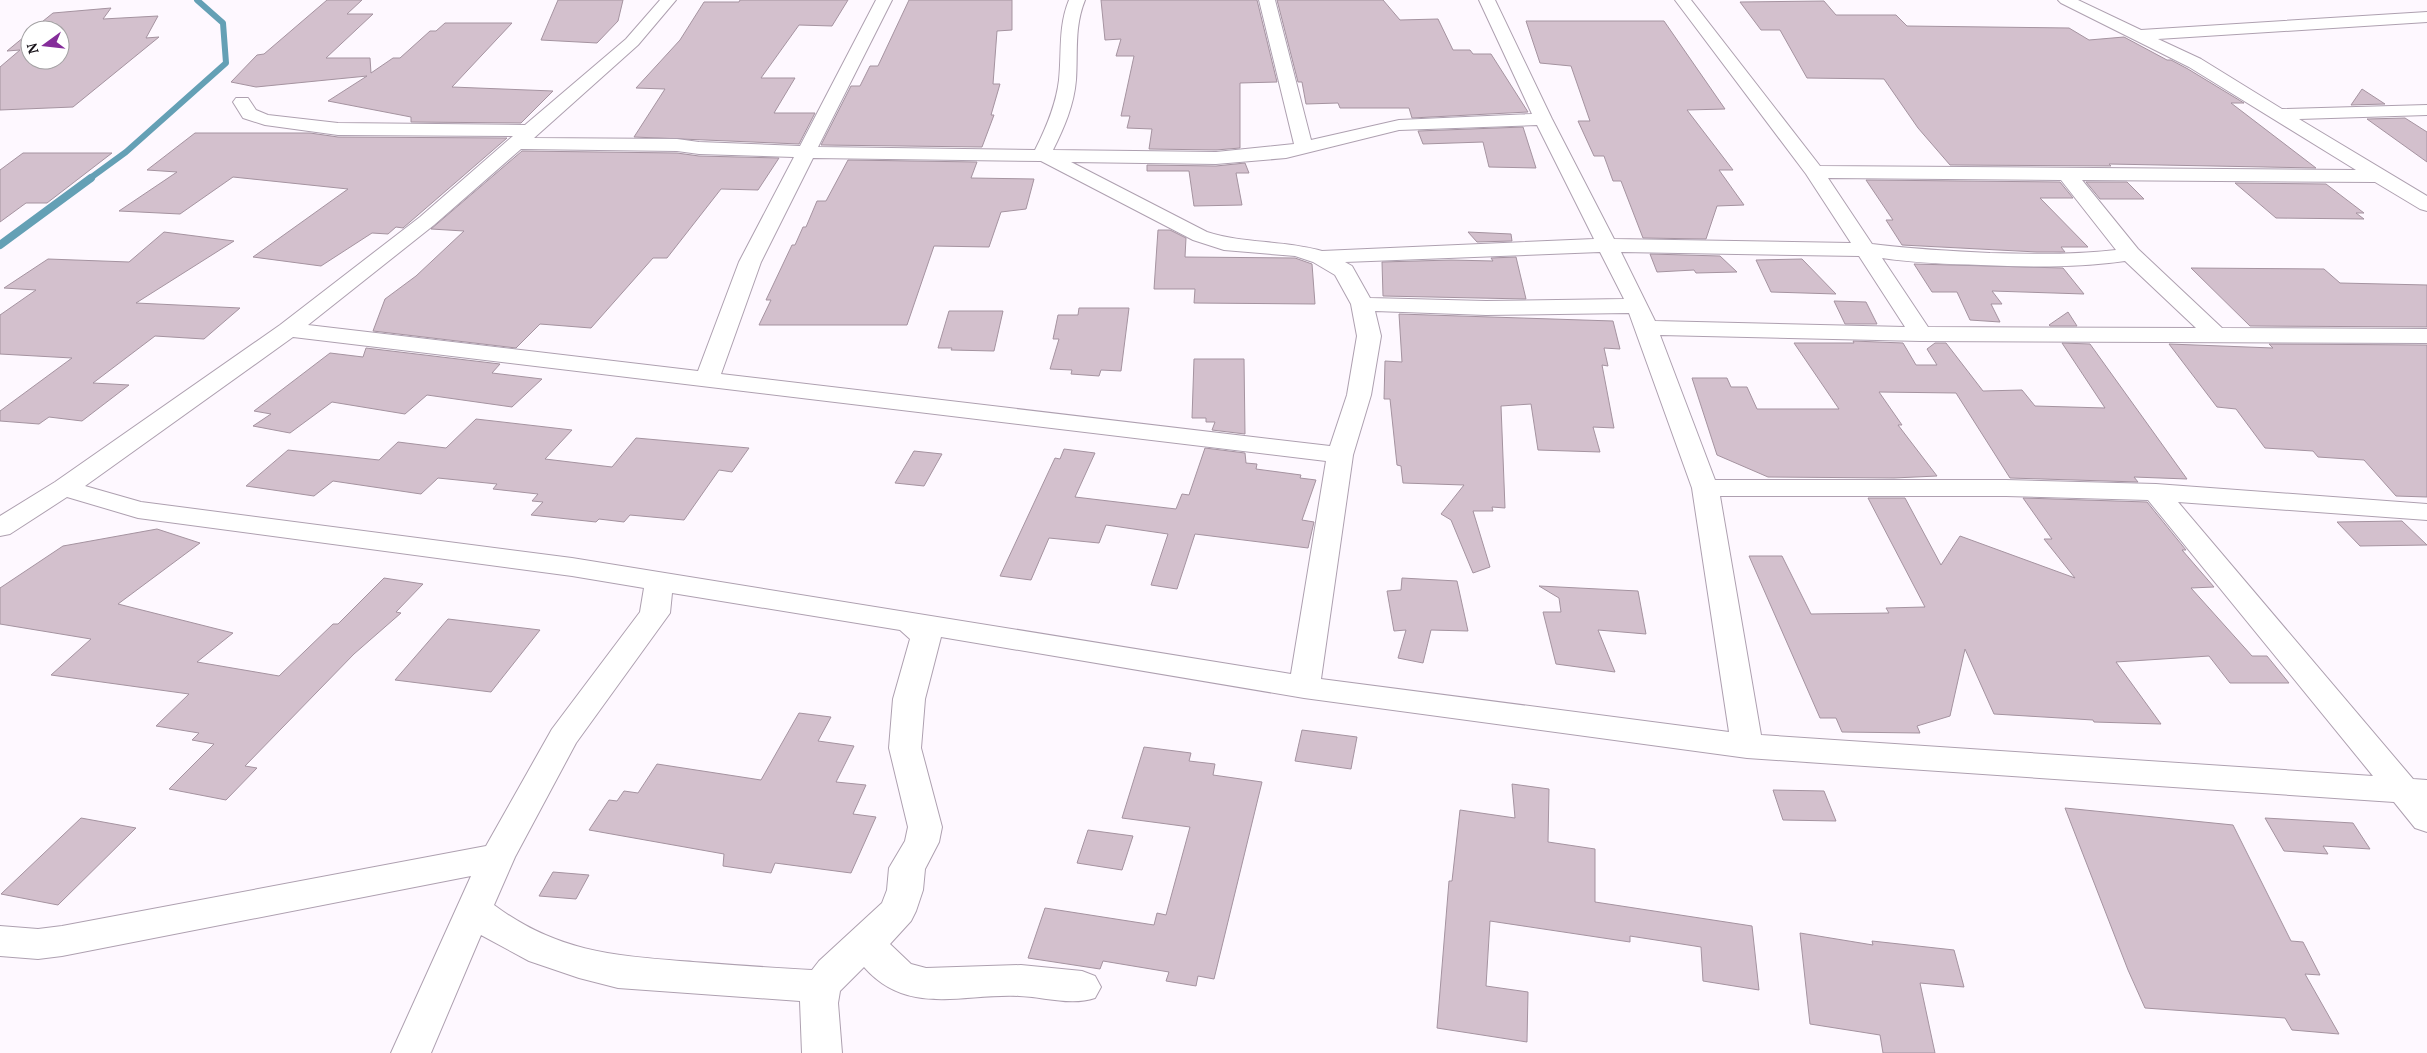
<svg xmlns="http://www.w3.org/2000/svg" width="2427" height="1053" font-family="'PT Serif',serif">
<rect width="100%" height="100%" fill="#fef8ff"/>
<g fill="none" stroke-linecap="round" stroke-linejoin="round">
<path stroke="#64a0b5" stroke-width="6" d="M89,179L126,152L226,63L223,23L197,0"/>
<path stroke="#64a0b5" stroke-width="8" d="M0,245L91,178"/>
</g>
<g fill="#d3c0cd" stroke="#a593a0">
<path d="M327,0H362L347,14H373L326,58H370L371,73L393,58H400L430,31H436L445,23H512L452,87L553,91L521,123L411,122V117L328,101L367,76L256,87L231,82L257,55L264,54Z"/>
<path d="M558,0H623L618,21L597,43L541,40Z"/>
<path d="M740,0H848L832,26L799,25L761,78H795L774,113H815L799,144L634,137L665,89L636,88L680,40L704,2H739Z"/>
<path d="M909,0H1012V30L997,31L993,84H1000L991,115H994L982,147L821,145L851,86H860L870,66H878Z"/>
<path d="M1101,0H1257L1277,82L1240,83V148L1216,150L1149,149L1152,129L1127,128L1130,116H1121L1134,56H1116L1121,39L1105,40Z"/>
<path d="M1277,0H1383L1400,20L1438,19L1453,50H1470L1473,54H1491L1528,112L1412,118L1409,108H1340L1338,103L1306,104L1302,82H1298Z"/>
<path d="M1824,1L1836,15H1896L1907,26L2069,28L2089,40L2124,37L2167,60H2171L2188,69L2239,100L2244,103H2231L2316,168L2109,164L2111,166L1950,165L1918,128L1884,79L1807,78L1780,30H1761L1740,2Z"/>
<path d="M111,8L103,19L158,16L146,38L159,37L73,107L0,110V67L20,50L7,51L30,32V60H60V30H32L53,13Z"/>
<path d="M1526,21H1664L1725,109L1687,110L1733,170H1719L1744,205L1717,206L1706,239L1643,238L1621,181H1613L1604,156H1594L1578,121H1590L1571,66L1540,63Z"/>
<path d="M2362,89L2385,104L2351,105Z"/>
<path d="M2405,118L2427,132V162L2367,119Z"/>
<path d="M1523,127L1536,168L1489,167L1483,142L1423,144L1418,131Z"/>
<path d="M195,133H310L338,137L507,138L403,228L396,227L388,234L372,233L321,266L253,257L348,189L233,177L180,214L119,211L177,172L147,170Z"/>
<path d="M522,151L677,153L699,156L779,158L758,190L721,189L667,258H653L591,328L540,324L516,348L373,331L385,299L416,276L464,231L431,229Z"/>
<path d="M23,153H112L47,203H26L0,222V170Z"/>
<path d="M848,160L977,162L971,178L1034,179L1026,209L1001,212L989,247L934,246L907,325H759L771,300H766L792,245H795L803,227H806L817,201H826Z"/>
<path d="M1245,163L1249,173H1236L1242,205L1194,206L1189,171H1147V165L1216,166Z"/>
<path d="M1866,180L2060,182L2073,198H2040L2088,247H2061L2065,252H2037L1902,245L1886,220H1893Z"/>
<path d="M2086,182H2127L2144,199H2100Z"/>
<path d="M2235,183L2326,184L2364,213H2356L2364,219L2276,218Z"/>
<path d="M1158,230H1170L1186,238L1185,257L1295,258L1312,264L1315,304L1194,303L1195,289H1154Z"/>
<path d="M164,232L234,241L136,303L240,308L204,339L155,336L93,383L129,385L82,421L49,417L39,424L0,421V411L72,358L0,354V315L36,290L4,288L48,259L129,262Z"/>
<path d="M1468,232L1511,234L1512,241L1477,242Z"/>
<path d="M1650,254L1720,256L1737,272L1696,273L1694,270L1657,272Z"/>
<path d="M1516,257L1526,299L1383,296L1382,262L1451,260L1493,261L1491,258Z"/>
<path d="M1802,259L1836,294L1771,292L1756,260Z"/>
<path d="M1914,264L2063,268L2084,294L1992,291L2002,304H1991L2000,322L1970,320L1957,292H1932Z"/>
<path d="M2191,268L2324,269L2340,283L2427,285V327L2250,326Z"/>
<path d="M1834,301L1866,302L1877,324H1845Z"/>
<path d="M1079,308H1129L1121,371L1101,370L1099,376L1071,374L1072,370L1050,369L1059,339H1053L1058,315H1078Z"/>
<path d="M949,311H1003L994,351L951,350L952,348H938Z"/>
<path d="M2068,312L2077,326H2050L2049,325Z"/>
<path d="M1399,314L1613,321L1620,349L1604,348L1608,366L1602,365L1614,428L1593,427L1600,452L1538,450L1531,404L1501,406L1505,508L1492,507L1493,511H1473L1490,567L1473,573L1451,520L1441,514L1464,485L1403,483L1401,466L1397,465L1390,399H1384L1385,361L1402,362Z"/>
<path d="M1853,341L1903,343L1916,365H1937L1927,349L1935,343H1946L1983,391L2022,390L2035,406L2105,408L2062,343L2090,344L2187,479L2134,477L2138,482L2010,478L1956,393L1879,392L1902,425H1898L1937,476L1894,478L1768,477L1717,455L1692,378H1727L1731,387H1747L1757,409H1839L1794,343H1854Z"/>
<path d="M2169,344L2273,348L2269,344L2427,345V497L2396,496L2364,460L2318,457L2313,451L2265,448L2236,409L2217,407Z"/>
<path d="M366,348L500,364L492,373L542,379L512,407L427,395L405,414L332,402L290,433L253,426L271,414L254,411L330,353L363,357Z"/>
<path d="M1194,359H1244L1245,434L1212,430L1215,422H1206V418H1192Z"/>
<path d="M476,419L572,430L545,459L595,465L612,467L636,438L749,448L732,472L719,470L684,520L630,515L624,522L599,519L596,522L531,515L543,502L532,501L538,494L493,489L497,484L438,478L421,494L333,481L314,496L246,486L288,450L379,460L398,442L446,448Z"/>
<path d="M1205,448L1245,453L1246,463L1257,464L1256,469L1301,475L1300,478L1316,480L1302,520L1314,522L1308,548L1195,534L1177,589L1151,585L1168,534L1106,525L1099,543L1049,538L1031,580L1000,576L1055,458L1060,459L1064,449L1095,453L1075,497L1176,509L1182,494L1189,495Z"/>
<path d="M914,451L942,454L924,486L895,483Z"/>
<path d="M1868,498H1905L1941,565L1960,536L2075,578L2044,539H2052L2023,498L2147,502L2186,550H2182L2214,587L2191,588L2252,656H2267L2289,683H2230L2209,656L2116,662L2161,724L2094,722L2093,720L1994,714L1965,649L1950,716L1917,726L1920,733L1842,732L1836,718H1820L1749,556H1782L1811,614L1889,613L1886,608L1925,607Z"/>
<path d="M2402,521L2427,545L2360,546L2337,522Z"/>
<path d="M157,529L200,543L118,604L233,633L197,662L279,676L333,624H338L384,578L423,584L396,612L401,613L354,654L245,766L257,768L226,800L169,789L214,744L192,740L199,733L156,726L189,694L51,675L91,639L0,624V588L63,546Z"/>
<path d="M1402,578L1457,581L1468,631L1431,630L1423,663L1398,658L1406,630L1394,631L1387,591L1401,590Z"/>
<path d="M1539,586L1638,591L1646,634L1598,630L1615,672L1556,664L1543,612H1561L1559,598Z"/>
<path d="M448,619L540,630L491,692L395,680Z"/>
<path d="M799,713L831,717L818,741L854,746L836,782L866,785L853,814L876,817L851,873L775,863L771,873L723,866L724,854L589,830L609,800L617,801L624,791L638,793L657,764L761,780Z"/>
<path d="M1302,730L1357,737L1351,769L1295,761Z"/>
<path d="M1144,747L1191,753L1189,761L1215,764L1213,775L1262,782L1214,979L1198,976L1196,986L1166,981L1169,972L1103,961L1100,969L1028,958L1045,908L1154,925L1157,913L1166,915L1190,827L1122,818Z"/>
<path d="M1512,784L1549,789L1548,842L1595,849V902L1752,926L1759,990L1703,981L1701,947L1630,936V942L1490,921L1486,986L1528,992L1527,1042L1437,1028L1449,881H1452L1460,810L1515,818Z"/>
<path d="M1773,790L1824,791L1836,821L1783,820Z"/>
<path d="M2065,808L2233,825L2291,941L2303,942L2320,975L2305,974L2339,1034L2292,1030L2285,1018L2145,1008L2128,970Z"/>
<path d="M81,818L136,828L58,905L1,894Z"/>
<path d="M2265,818L2353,823L2370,849L2323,846L2328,854L2284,851Z"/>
<path d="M1088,830L1133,836L1122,870L1077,863Z"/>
<path d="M553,872L589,875L576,899L539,896Z"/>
<path d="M1800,933L1873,945L1872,941L1954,950L1964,987L1920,983L1935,1053H1883L1880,1035L1810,1024Z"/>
</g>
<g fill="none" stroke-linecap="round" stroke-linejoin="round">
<g stroke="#aea0b0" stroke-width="2">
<path id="minor" d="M660,0H676L638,45L534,138L677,139L699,142L800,146L876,0H892L818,147L1035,150C1046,128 1056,105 1059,80C1062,52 1058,27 1069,0H1085C1074,27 1078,52 1076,80C1074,105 1064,128 1053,150L1216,152L1294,144L1259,0H1275L1311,140L1399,120L1532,114L1479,0H1495L1552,119L1614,239L1851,243L1806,174L1675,0H1691L1820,166L2356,170L2189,67L2061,3L2058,0H2078L2141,30L2427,12V22L2158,39L2201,59L2282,109L2427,105V115L2299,119L2427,196V211L2420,209L2375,182L2082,180L2138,249L2222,328L2427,329V343L1921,341L1660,335L1715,480H2006L2156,484L2427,504V520L2178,502L2413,779L2427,780V832L2415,828L2394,802L1747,758L1304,698L941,637L925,699L921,748L942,827L939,842L925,869L923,890L916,911L911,921L890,944L911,964L926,968L1021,965L1082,971L1095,976L1101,987L1095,998C1071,1006 1045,997 1019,996C963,993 908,1017 864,967L840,991L838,1003L842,1053H802L800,1001L618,988L579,978L529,961L481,935L431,1053H391L471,876L62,956L38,959L0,956V926L38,929L62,926L486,846L552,729L640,612L644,588L572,576L138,518L67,497L10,534L0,536V516L55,482L280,325L420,217L513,136L338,135L265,125L243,118L233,102L236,98H248L256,110L268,115L338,123L525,125L626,39ZM1537,125L1594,239L1322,251C1284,240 1244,244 1207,232L1071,162L1216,164L1286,158L1399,130ZM521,149L677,151L699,154L794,157L739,262L698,371L308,325L434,225ZM813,158L1041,161L1193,240L1224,250L1295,256L1313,262L1335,275L1351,304L1357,336L1347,395L1330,446L721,374L761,262ZM1828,178L2061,180L2116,250C2074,255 2032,254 1990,253C1950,251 1912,249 1872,244ZM1600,252L1624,299L1486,301L1370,298L1352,266L1345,262ZM1621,252L1859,256L1905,327L1655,321ZM1882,258C1915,263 1947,264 1981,265C2029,267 2076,268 2125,261L2196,328L1928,327ZM1375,311L1486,315L1629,313L1692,488L1729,732L1321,679L1353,455L1371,395L1381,336ZM293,337L1326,461L1291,674L572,558L141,502L85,486ZM1720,496H2006L2148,500L2373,776L1761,735ZM672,593L900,630L910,639L893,699L889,748L908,827L905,841L889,868L887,890L882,903L819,961L812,970C772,968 733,965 693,962C617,956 558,953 494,905L515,857L576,743L670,613Z"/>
</g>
<use href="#minor" fill="#fff" fill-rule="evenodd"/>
</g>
<g transform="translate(45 45) rotate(255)"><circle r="24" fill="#ffffff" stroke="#a3a1a3"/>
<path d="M0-4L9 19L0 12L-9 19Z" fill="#852d9a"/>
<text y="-8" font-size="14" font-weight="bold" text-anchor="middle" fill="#181319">N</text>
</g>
</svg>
